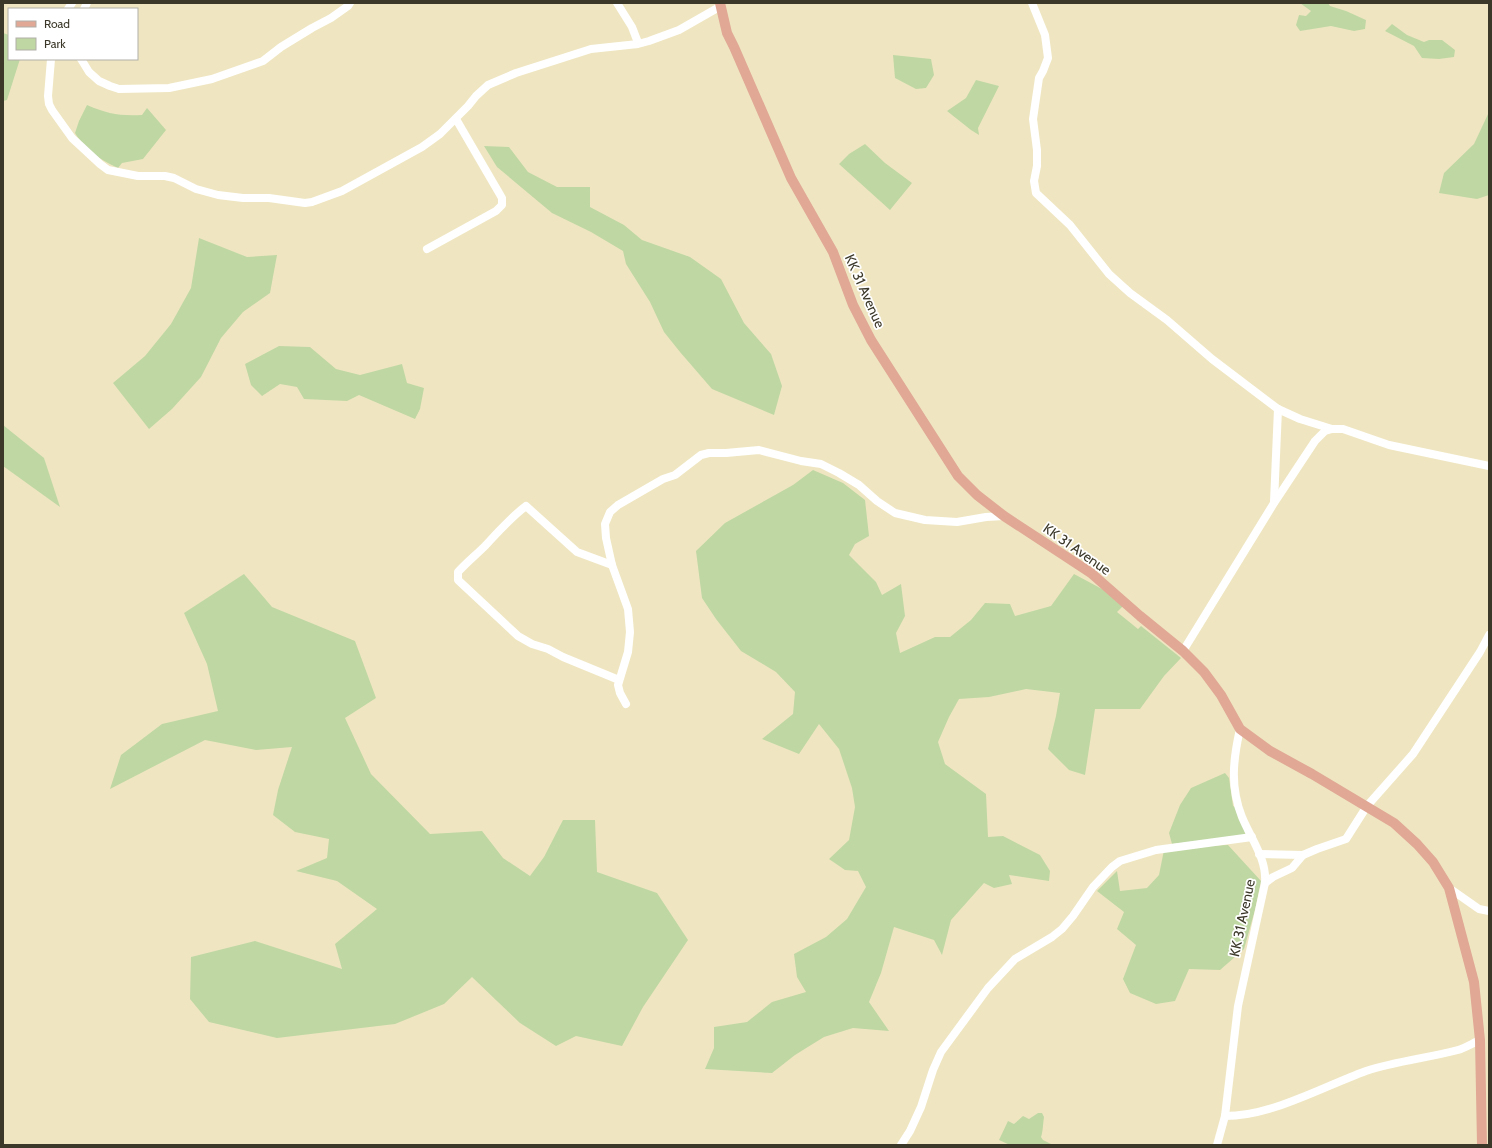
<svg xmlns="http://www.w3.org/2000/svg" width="1492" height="1148" font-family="Cabin,sans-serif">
<rect width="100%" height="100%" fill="#efe6c1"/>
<g fill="#bfd7a3">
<path d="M1300,3H1328L1330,6L1346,11L1366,20L1365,29L1354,31L1331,26L1300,31L1296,25L1299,15L1306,16L1311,11Z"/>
<path d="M1392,24L1407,35L1424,42L1429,40H1442L1455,50L1454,57L1439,59L1422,58L1414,46L1385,31Z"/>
<path d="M3,33L9,35V59H20L7,100L3,101Z"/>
<path d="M893,55L931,59L934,75L926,88L916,89L895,78Z"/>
<path d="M976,80L999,86L978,128L979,135L971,130L947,111L966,98Z"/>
<path d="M87,105C108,114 119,116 142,115L147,108L166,130L143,159L122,163L118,168C98,158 87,152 75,133L79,121Z"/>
<path d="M1489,112V195L1477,199L1439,193L1444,173L1474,144Z"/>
<path d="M865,144L885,163L912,183L890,210L839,164L849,154Z"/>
<path d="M484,146L509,147L528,172L557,187H590V207L624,225L642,240L690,257L721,279L744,323L771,354L782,386L774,415L712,389L680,352L664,332L650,302L626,264L623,251L591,232L552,213L497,167Z"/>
<path d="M199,238L247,257L277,255L270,293L243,312L221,338L201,377L172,409L149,429L113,383L145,356L171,324L191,288Z"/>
<path d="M279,346L310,347L336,369L360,375L402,364L407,383L424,388L420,409L415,419L359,395L347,401L304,399L297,387L280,384L262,396L251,385L245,364Z"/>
<path d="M3,425L44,458L60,507L3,466Z"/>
<path d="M813,470L843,483L865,500L869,536L855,544L849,555L876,582L882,595L901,584L905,616L896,633L900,653L935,637H950L971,620L985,603L1010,604L1015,616L1051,606L1074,574L1102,589L1126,603L1117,612L1138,629L1141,626L1181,658L1164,676L1140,709H1095L1085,775L1069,770L1048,749L1056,716L1060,693L1026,689L989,697L959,699L949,717L938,742L945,764L986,794L988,837L1003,836L1040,855L1050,871L1049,881L1009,875L1012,884L994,888L984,883L951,920L942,955L934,940L894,927L881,973L869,1002L889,1031L853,1028L824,1037L795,1055L772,1073L705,1069L714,1048V1027L747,1022L772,1002L806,992L797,977L794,954L826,937L847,919L866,887L858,871L845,870L829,859L849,840L855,807L852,788L839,749L819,724L799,754L762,739L793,714L795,692L776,672L741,651L716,619L702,598L696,551L725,523L793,485Z"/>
<path d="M244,574L272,607L355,641L376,698L345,718L371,774L430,834L482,831L503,858L530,876L544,857L563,820H595L597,872L657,893L688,940L643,1007L622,1046L576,1036L556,1046L520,1023L472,977L444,1004L395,1024L277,1038L209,1022L190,999L191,957L255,941L342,969L335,944L377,909L337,881L296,871L327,858L329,839L295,832L273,815L278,790L292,747L256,750L205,740L110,789L121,755L162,724L218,711L207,664L184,613Z"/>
<path d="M1225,773L1229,778L1233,806L1237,808L1246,836L1172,844L1169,833L1180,805L1191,788Z"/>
<path d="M1228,845L1261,881L1255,910L1244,949L1220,970L1189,969L1175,1001L1156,1004L1130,993L1123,979L1136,945L1117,929L1124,912L1097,891L1117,871L1120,891L1147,888L1159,875L1164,850L1183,847Z"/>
<path d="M1038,1113H1042L1044,1117C1043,1123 1043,1132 1041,1137L1043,1140L1053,1145H1010L999,1140L1008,1121L1014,1124L1023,1116L1029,1119Z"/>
</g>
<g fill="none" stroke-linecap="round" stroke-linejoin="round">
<g stroke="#fff" stroke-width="8">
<path d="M617,3L632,27L637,40"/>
<path d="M1032,3L1045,35L1048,58L1043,71L1039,78L1033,119L1037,150V166L1034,181L1036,193L1070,225L1109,274L1130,293L1167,320L1212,359L1278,409L1300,419L1332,429"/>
<path d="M68,9L72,3"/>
<path d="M84,9L87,3"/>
<path d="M51,59L48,96L49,104L52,110L72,138L100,164L108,170L138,176H165L174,178L196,189L218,195L243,198H269L305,203L312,202L342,191L422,147L440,134L468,106L476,96L488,85L516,73L591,49L638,44L649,41L679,30L721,6"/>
<path d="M81,59L89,72L99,81L110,86L119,89L169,88L212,79L263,61L281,47L312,28L331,18L348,6L350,3"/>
<path d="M427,249L496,211L502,205V198L456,119"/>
<path d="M1274,502L1278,409"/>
<path d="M612,565L577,552L526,506C510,518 498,532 485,546C476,555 466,563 458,572V580L518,636L532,644L548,649L563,657L619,680"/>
<path d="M1183,651L1274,503L1315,441L1325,431L1332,429H1343L1389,445L1489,466"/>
<path d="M626,704L620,693L618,685L628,652L630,632L628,609L612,565L606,538L605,524L610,512L618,505L663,479L675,475L701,455L709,453H726L759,450L801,461L821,464L839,473L859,485L877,501L895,513L925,520L957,522L986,517L1004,516"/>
<path d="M1259,854L1303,855L1317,849L1346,839L1367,806L1413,754L1480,652L1489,635"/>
<path d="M1265,883L1273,877L1292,868L1303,855"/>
<path d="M1449,888L1479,909L1489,911"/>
<path d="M1225,1116C1272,1116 1322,1087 1366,1071C1396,1061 1428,1058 1458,1050C1465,1048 1473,1043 1480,1040"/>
<path d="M901,1145L910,1131L921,1107L933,1070L941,1052L988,988L1015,959L1052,937L1062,929L1073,916L1093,887L1112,867L1120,861L1156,850L1252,837"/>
<path d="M1217,1145L1225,1116L1238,1006L1265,883C1267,859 1251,839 1242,817C1230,787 1233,760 1240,729"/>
</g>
<path stroke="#e0a895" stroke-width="10" d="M720,3L727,33L734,47L791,178L833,252L853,305L871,340L958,476L977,495L1004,516L1091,573L1140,616L1183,651L1204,672L1221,695L1240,729L1270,751L1312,774L1394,823L1417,844L1433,862L1449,888L1474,982L1480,1040L1482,1145"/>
</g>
<g text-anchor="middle" stroke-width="3.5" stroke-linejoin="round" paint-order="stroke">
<g font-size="14" fill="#3b3829" stroke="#fff">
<text transform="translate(865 291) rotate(66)" y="5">KK 31 Avenue</text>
<text transform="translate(1077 549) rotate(35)" y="5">KK 31 Avenue</text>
<text transform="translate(1242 918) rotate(-78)" y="5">KK 31 Avenue</text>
</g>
</g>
<rect width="1492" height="1148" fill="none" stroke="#3b3829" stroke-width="8"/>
<rect x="8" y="8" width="130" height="52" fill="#ffffff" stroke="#b1afa9"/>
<rect x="16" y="21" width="20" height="6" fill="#e0a895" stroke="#b1afa9"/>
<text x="44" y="28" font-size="12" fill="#3b3829">Road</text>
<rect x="16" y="38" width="20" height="12" fill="#bfd7a3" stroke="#b1afa9"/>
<text x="44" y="48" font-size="12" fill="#3b3829">Park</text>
</svg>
